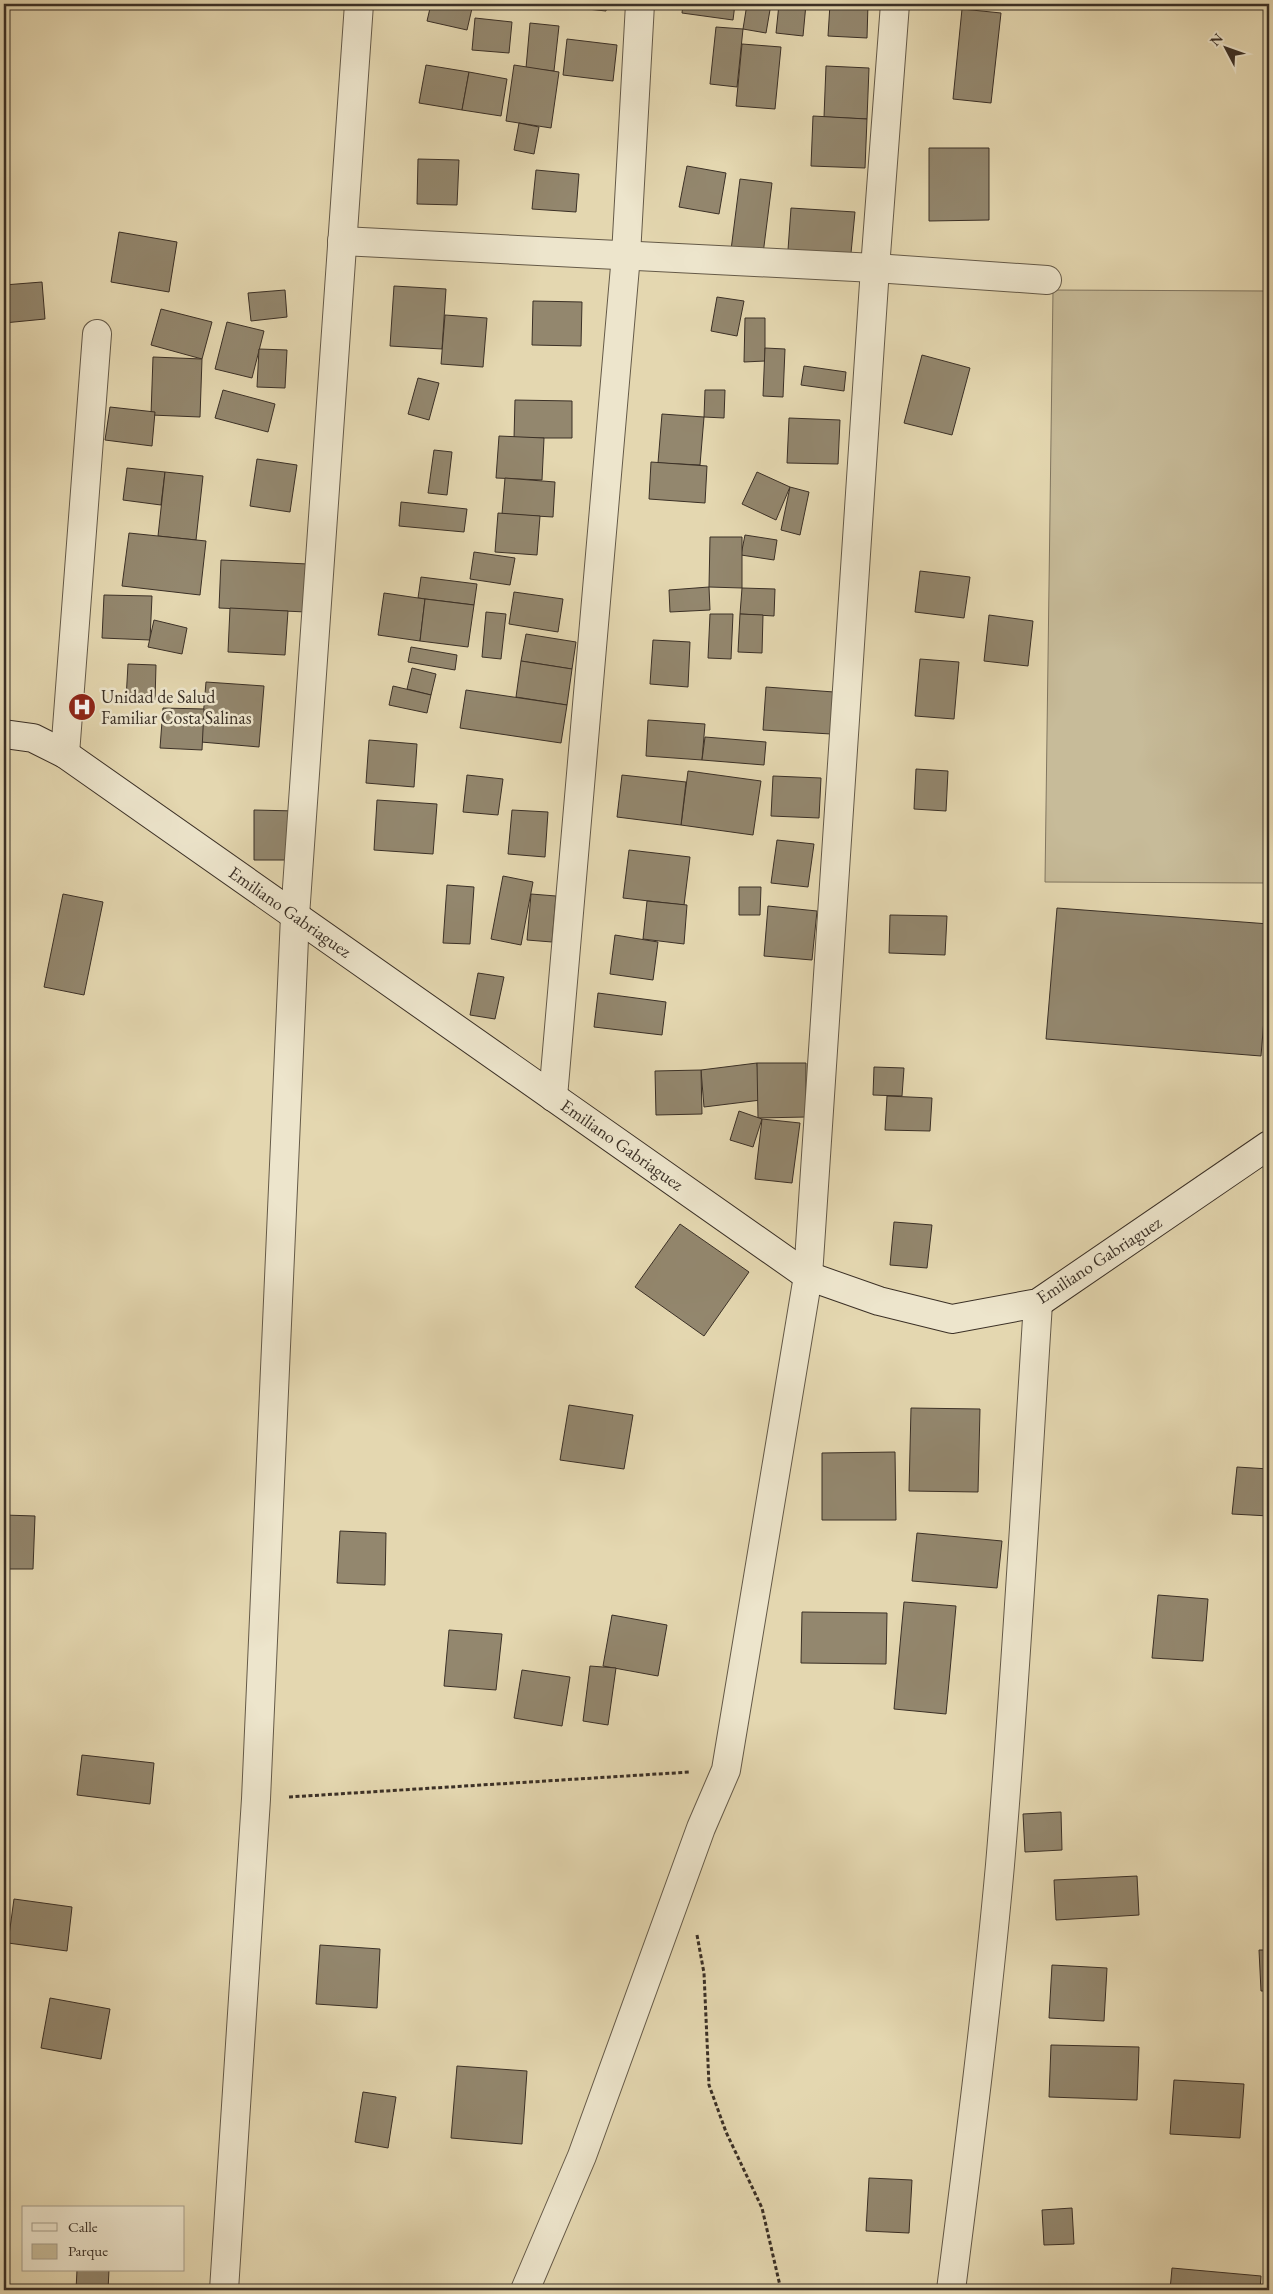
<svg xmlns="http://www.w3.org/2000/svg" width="1273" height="2294" font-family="'EB Garamond',serif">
<rect width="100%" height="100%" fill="#e4d7b0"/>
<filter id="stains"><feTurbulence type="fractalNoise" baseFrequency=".004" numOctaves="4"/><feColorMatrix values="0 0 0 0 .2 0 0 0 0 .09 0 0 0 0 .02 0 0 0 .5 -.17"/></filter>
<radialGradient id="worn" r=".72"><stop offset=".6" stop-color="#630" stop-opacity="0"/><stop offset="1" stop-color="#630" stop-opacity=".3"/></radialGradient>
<path fill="#c7bb99" stroke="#817660" d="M1053,290L1269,291V883L1045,882Z"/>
<g fill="#93876e" stroke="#3b3026">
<path d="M431,4H473L467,30L427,21Z"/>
<path d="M559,4H607L606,11L559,6Z"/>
<path d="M683,4H735L733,20L682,13Z"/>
<path d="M747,4H771L766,33L743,29Z"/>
<path d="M779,4H806L803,36L776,33Z"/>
<path d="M830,4H868L867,38L828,36Z"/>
<path d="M962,9L1001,13L991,103L953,99Z"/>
<path d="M475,18L512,22L509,53L472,50Z"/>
<path d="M530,23L559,26L554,71L526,68Z"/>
<path d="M716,27L743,29L737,87L710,84Z"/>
<path d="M567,39L617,45L613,81L563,75Z"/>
<path d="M742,44L781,47L775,109L736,106Z"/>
<path d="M426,65L469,72L462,110L419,103Z"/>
<path d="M514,65L559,72L551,128L506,121Z"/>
<path d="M826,66L869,68L867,119L824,117Z"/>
<path d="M469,72L507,79L501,116L462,110Z"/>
<path d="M813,116L867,119L865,168L811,166Z"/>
<path d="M519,123L539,127L534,154L514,150Z"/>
<path d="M929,148H989V220L929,221Z"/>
<path d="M418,159L459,160L457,205L417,204Z"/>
<path d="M687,166L726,173L719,214L679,207Z"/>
<path d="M536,170L579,174L576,212L532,209Z"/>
<path d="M740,179L772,183L763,254L731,250Z"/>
<path d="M791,208L855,212L851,253L788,250Z"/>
<path d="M119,232L177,242L169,292L111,282Z"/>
<path d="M42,282L45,319L4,323V285Z"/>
<path d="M394,286L446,289L442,349L390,346Z"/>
<path d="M285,290L287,317L251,321L248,293Z"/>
<path d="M717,297L744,301L737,336L711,331Z"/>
<path d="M533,301L582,302L581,346L532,345Z"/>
<path d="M161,309L212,322L202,359L151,345Z"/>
<path d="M445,315L487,318L483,367L441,364Z"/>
<path d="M745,318H765V361L744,362Z"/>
<path d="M227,322L264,331L252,378L215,369Z"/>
<path d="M765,348L785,349L783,397L763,396Z"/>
<path d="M259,349L287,350L285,388L257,387Z"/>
<path d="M922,355L970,368L952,435L904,423Z"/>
<path d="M153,357L202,359L200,417L151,415Z"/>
<path d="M804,366L846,372L844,391L801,385Z"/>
<path d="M418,378L439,383L429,420L408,414Z"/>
<path d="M223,390L275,404L268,432L215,418Z"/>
<path d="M705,390H725L724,418L704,417Z"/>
<path d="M515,400L572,401V438H514Z"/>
<path d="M110,407L155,412L152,446L105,440Z"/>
<path d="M662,414L704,417L700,465L658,463Z"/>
<path d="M789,418L840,420L838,464L787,463Z"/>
<path d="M499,436L544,438L542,480L496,478Z"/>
<path d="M434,450L452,452L447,495L428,493Z"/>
<path d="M257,459L297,465L290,512L250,506Z"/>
<path d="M651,462L707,466L705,503L649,499Z"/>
<path d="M127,468L165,472L161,505L123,500Z"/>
<path d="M165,472L203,476L196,540L158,536Z"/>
<path d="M757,472L790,487L776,520L742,504Z"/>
<path d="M505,478L555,482L553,517L502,514Z"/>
<path d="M790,487L809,492L800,535L781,530Z"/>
<path d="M401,502L467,509L464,532L399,526Z"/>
<path d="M498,513L540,516L537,555L495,552Z"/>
<path d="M129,533L206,541L200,595L122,586Z"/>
<path d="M745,535L777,540L774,560L741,555Z"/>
<path d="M710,537H742V588L709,587Z"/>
<path d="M474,552L515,558L510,585L470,579Z"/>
<path d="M221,560L308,564L306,612L219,608Z"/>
<path d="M920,571L970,577L964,618L915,612Z"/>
<path d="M421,577L477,584L474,605L418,598Z"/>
<path d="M709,587L710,610L670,612L669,590Z"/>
<path d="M742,588L775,589L774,616L740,614Z"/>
<path d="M514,592L563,599L558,632L509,624Z"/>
<path d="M384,593L425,599L420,641L378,635Z"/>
<path d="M104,595L152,596L150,640L102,638Z"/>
<path d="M425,599L474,605L468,647L420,641Z"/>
<path d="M230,608L288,611L285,655L228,652Z"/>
<path d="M486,612L506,614L501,659L482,657Z"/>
<path d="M710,614H733L731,659L708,658Z"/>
<path d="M740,614L763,615L762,653L738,652Z"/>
<path d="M989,615L1033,621L1028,666L984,661Z"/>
<path d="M154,620L187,628L182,654L148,647Z"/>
<path d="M526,634L576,642L572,669L521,661Z"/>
<path d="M653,640L690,642L688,687L650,684Z"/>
<path d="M411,647L457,655L455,670L408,662Z"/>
<path d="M920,659L959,662L954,719L915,716Z"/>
<path d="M521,661L572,669L567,705L516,697Z"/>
<path d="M128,664L156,665L155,701L126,700Z"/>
<path d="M412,668L436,674L431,695L407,689Z"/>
<path d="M206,682L264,686L259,747L201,742Z"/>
<path d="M393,686L431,695L427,713L389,705Z"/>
<path d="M766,687L834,692L831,734L763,730Z"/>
<path d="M466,690L567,705L561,743L460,728Z"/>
<path d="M163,708L204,709L202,750L160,748Z"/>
<path d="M648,720L705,724L702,760L646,756Z"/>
<path d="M705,737L766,742L764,765L702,760Z"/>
<path d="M369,740L417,744L414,787L366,783Z"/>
<path d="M916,769L948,771L946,811L914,809Z"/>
<path d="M688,771L761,781L753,835L681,825Z"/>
<path d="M467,775L503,779L498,815L463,812Z"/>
<path d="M622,775L686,782L681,825L617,817Z"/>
<path d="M773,776L821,778L819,818L771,816Z"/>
<path d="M377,800L437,804L433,854L374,850Z"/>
<path d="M254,810L296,811V860H254Z"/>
<path d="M512,810L548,812L545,857L508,854Z"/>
<path d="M777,840L814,844L808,887L771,883Z"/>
<path d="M629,850L690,857L684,905L623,898Z"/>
<path d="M503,876L533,882L521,945L491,939Z"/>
<path d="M447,885L474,887L470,944L443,943Z"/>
<path d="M739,887H761L760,915H739Z"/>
<path d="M63,894L103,902L84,995L44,987Z"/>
<path d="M531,894L556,896L552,942L527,940Z"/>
<path d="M647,901L687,905L684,944L643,939Z"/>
<path d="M768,906L817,911L812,960L764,956Z"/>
<path d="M1057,908L1269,924V958L1261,1056L1046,1039Z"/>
<path d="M890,915L947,916L945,955L889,953Z"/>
<path d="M615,935L658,942L653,980L610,974Z"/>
<path d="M478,973L504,977L495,1019L470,1015Z"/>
<path d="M598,993L666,1002L662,1035L594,1027Z"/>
<path d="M757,1063L761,1100L704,1107L701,1070Z"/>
<path d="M757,1063H806V1117L758,1118Z"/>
<path d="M874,1067L904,1068L902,1096L873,1095Z"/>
<path d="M701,1070L702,1114L656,1115L655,1071Z"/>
<path d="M887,1096L932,1098L930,1131L885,1130Z"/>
<path d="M739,1111L762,1119L753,1147L730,1140Z"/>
<path d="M762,1119L800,1123L792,1183L755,1179Z"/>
<path d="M894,1222L932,1225L927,1268L890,1265Z"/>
<path d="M680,1224L749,1272L704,1336L635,1287Z"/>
<path d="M569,1405L633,1415L624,1469L560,1460Z"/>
<path d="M911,1408L980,1409L978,1492L909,1491Z"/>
<path d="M895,1452L896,1520H822V1453Z"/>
<path d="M1237,1467L1269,1469V1516L1232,1514Z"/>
<path d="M4,1515L35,1516L33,1569H4Z"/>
<path d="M340,1531L386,1533L385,1585L337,1583Z"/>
<path d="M917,1533L1002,1541L997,1588L912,1581Z"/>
<path d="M1158,1595L1208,1599L1203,1661L1152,1658Z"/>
<path d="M904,1602L956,1606L946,1714L894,1709Z"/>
<path d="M802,1612L887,1613L886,1664L801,1663Z"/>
<path d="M612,1615L667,1625L658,1676L603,1666Z"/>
<path d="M449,1630L502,1634L496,1690L444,1686Z"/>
<path d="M590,1666L616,1668L608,1725L583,1721Z"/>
<path d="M522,1670L570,1677L562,1726L514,1718Z"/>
<path d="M82,1755L154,1763L150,1804L77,1795Z"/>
<path d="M1061,1812L1062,1850L1025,1852L1023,1814Z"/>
<rect x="1266" y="1820" width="3" height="38"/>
<path d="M1137,1876L1139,1915L1056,1920L1054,1880Z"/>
<path d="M14,1899L72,1907L67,1951L8,1943Z"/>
<path d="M320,1945L380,1949L377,2008L316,2004Z"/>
<path d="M1259,1950H1269V1991H1261Z"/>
<path d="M1052,1965L1107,1968L1104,2021L1049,2018Z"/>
<path d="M50,1998L110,2009L101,2059L41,2048Z"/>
<path d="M1051,2045L1139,2047L1137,2100L1049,2097Z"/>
<path d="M457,2066L527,2071L522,2144L451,2138Z"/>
<path d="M1174,2080L1244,2084L1240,2138L1170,2134Z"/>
<path d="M363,2092L396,2097L388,2148L355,2142Z"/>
<path d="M869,2178L912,2180L909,2233L866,2231Z"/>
<path d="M1072,2208L1074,2244L1044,2245L1042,2210Z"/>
<path d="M1172,2268L1261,2276L1260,2290H1170Z"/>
<path d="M77,2270H109L108,2290H76Z"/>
</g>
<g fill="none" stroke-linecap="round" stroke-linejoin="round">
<g stroke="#655a48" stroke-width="30">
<g id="minor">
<path d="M342,241L875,268L1047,280"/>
<path d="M65,754L97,334"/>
<path d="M553,1097L626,255L640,4"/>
<path d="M224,2290L256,1799L295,916L359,4"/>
<path d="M525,2290L582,2156L701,1828L726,1770L808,1276L875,268L895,4"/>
<path d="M951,2290C969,2149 987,2007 1000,1865C1016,1678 1026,1490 1038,1303"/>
</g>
</g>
<g stroke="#3b3026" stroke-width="30">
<path id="secondary" d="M4,734L33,738L65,754L808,1276L879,1301L952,1319L1038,1303L1269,1145"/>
</g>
<g stroke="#3b3026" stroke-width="3" stroke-dasharray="4 2.5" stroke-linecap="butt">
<path d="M289,1797L690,1772"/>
<path d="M697,1935L704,1973L709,2085L726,2132L762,2208L781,2290"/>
</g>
<use href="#minor" stroke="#ede5cc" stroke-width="28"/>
<use href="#secondary" stroke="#ede5cc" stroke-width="28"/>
</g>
<defs>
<g id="hospital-disc" transform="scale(1.4375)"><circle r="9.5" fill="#8f2418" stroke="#ede5cc"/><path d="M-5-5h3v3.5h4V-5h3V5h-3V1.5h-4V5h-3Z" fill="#fff"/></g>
</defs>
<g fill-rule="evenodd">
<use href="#hospital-disc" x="82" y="707"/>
</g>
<g text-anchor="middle" stroke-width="5" stroke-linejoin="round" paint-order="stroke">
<g font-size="18" fill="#3b3026" stroke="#ede5cc" text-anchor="start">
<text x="101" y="703">Unidad de Salud<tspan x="101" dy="21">Familiar Costa Salinas</tspan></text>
</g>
<g font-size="18" fill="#3b3026" stroke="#ede5cc">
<text transform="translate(290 912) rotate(35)" y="6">Emiliano Gabriaguez</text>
<text transform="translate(622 1145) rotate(35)" y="6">Emiliano Gabriaguez</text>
<text transform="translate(1099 1260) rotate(-33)" y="6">Emiliano Gabriaguez</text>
</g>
</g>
<rect width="1273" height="2294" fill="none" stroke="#e4d7b0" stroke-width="20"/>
<rect x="5" y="5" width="1263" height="2284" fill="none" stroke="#3b3026" stroke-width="2.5"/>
<rect x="10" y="10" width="1253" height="2274" fill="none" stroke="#3b3026"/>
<rect x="22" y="2206" width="162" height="65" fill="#ede5cc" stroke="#a69d8a"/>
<rect x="32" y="2223" width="25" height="8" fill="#ede5cc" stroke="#a69d8a"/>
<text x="68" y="2232" font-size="15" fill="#3b3026">Calle</text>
<rect x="32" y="2244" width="25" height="15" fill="#c7bb99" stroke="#a69d8a"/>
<text x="68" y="2256" font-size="15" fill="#3b3026">Parque</text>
<g transform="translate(1226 48) rotate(311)" stroke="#ede5cc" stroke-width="4" paint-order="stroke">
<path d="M0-4L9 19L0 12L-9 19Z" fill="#3b3026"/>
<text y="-8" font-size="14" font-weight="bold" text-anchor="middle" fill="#3b3026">N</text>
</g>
<rect width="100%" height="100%" filter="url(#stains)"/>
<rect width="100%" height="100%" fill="url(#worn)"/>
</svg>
